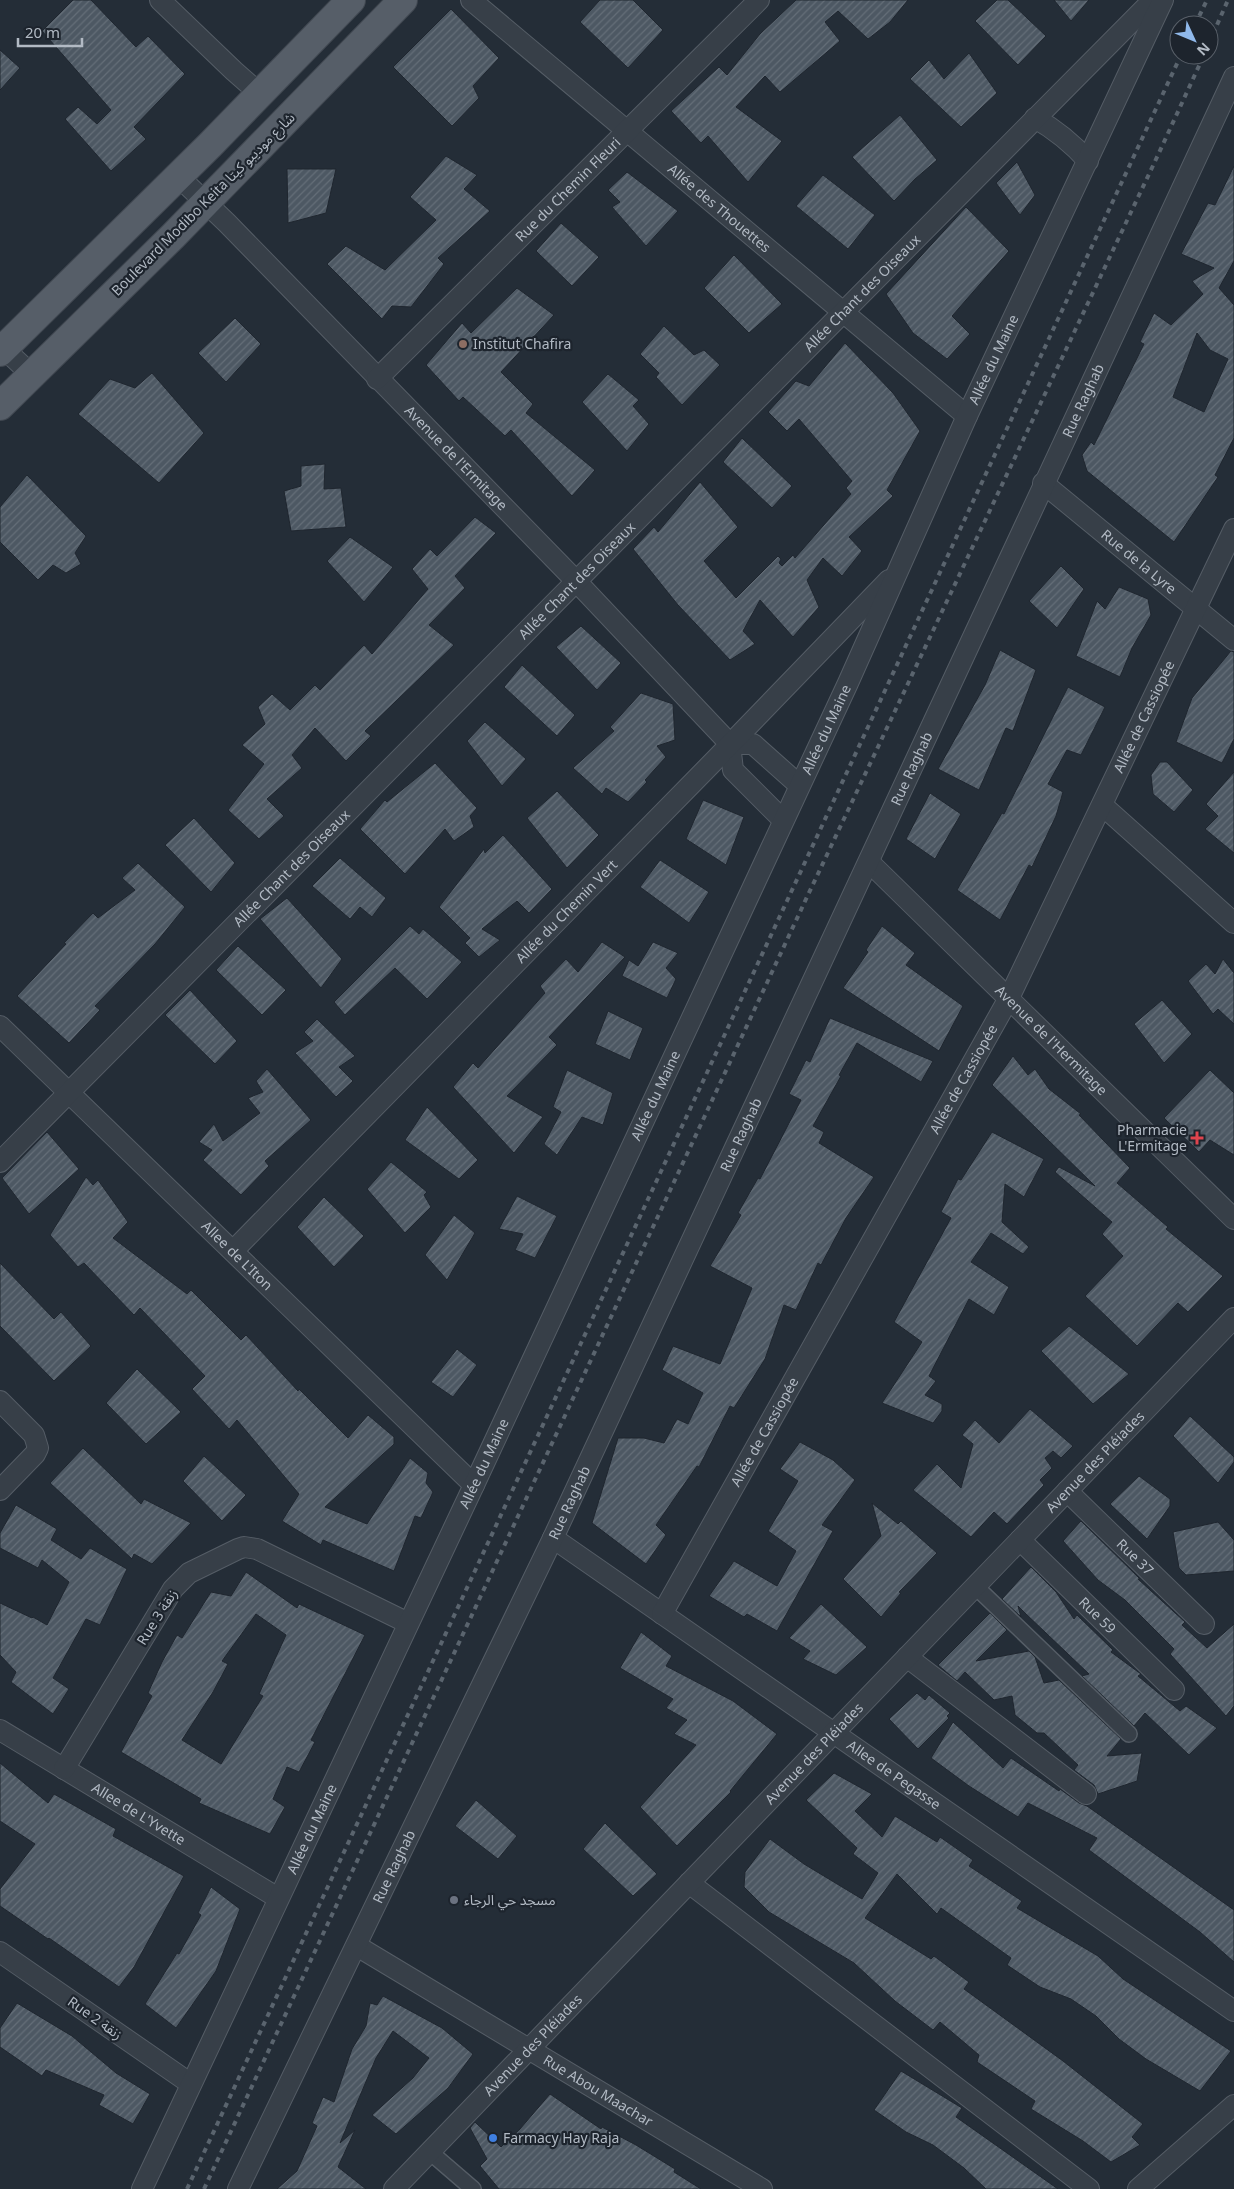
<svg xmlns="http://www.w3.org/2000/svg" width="1234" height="2189" font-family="'Noto Sans','Noto Sans Arabic',sans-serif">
<defs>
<pattern id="building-hatch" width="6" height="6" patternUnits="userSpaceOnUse" patternTransform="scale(1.25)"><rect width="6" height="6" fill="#4d5863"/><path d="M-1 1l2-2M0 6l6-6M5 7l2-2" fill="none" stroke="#646e78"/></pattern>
</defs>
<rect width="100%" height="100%" fill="#242d37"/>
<g fill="url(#building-hatch)" stroke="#1f262f" fill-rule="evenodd">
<path d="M73,0H91L136,47L148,36L185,74L134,127L146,139L111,171L65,119L78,107L97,124L111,110L42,31Z"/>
<path d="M600,0H633L663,30L628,68L580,22Z"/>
<path d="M796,0H908L890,22L868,39L838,11L825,22L840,41L780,92L765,76L736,107L782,141L748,182L708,136L701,143L671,111L719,67L727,75L760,34Z"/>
<path d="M997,0H1008L1046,36L1018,65L975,21Z"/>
<path d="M1054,0H1089L1071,21Z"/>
<path d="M451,9L499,58L473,86L479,98L452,126L393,67Z"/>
<path d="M0,50L20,68L0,90Z"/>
<path d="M969,53L997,93L961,127L910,79L929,60L944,79Z"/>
<path d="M900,115L937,160L915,179L894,201L852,157Z"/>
<path d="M446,156L477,175L464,189L490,211L438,258L444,264L411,307L392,306L382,319L327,264L346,246L385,270L436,220L410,197Z"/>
<path d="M1017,162L1035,195L1020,215L996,183Z"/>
<path d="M1234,166V261L1219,288L1234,305V438L1215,475L1218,477L1174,542L1087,471L1082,455L1091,442L1094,445L1144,344L1140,342L1154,313L1171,325L1203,294L1192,281L1214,268L1181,254L1208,203L1215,205ZM1197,333L1210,350L1228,359L1204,412L1173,397Z"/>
<path d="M287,169H336L326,213L288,223Z"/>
<path d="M627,172L678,211L646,246L612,207L620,202L608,190Z"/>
<path d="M823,175L875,215L848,249L796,206Z"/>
<path d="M966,207L1009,251L952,316L970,334L947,359L913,333L886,294Z"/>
<path d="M561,223L599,257L572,286L536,251Z"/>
<path d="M734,255L782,304L749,333L704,288Z"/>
<path d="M517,288L554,315L501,372L533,404L526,413L595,470L572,496L511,430L505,436L463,397L459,401L426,365L462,323L471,333Z"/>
<path d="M235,318L261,344L226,382L198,353Z"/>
<path d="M664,326L694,355L704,350L720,365L682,405L656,377L659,373L640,354Z"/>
<path d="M845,343L893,393L920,431L887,490L893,496L849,537L862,551L842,576L823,558L807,580L819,607L793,637L760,600L743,631L755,644L730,660L678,605L633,549L654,527L658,532L700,482L738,527L704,561L736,598L778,556L781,559L779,563L782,566L793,555L795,558L851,494L846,488L852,481L799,419L787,431L768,412L796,381L809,386Z"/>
<path d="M152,373L204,433L159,483L78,414L110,379L135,388Z"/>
<path d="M608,374L639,400L633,406L649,424L627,451L582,402Z"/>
<path d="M742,438L792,486L772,508L723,462Z"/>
<path d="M325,464L324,489L341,488L346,527L291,531L284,491L301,486V466Z"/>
<path d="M27,475L86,536L75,553L81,564L66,573L53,565L38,580L0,542V507Z"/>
<path d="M475,517L496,533L455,576L465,588L429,625L454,645L365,731L371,736L346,761L315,728L292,755L302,768L267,799L284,816L259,839L228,810L264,764L242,745L265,724L258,707L272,694L290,710L315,685L320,690L364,645L372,654L428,589L412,569L430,549L437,556Z"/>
<path d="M350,537L393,567L364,602L327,561Z"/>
<path d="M1061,566L1084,589L1057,628L1029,601Z"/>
<path d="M1119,587L1148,599L1151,615L1132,648L1120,677L1076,656L1097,601L1105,609Z"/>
<path d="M581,626L621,663L597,690L556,647Z"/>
<path d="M1000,650L1036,670L1013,731L1006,728L979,790L938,769L985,685Z"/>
<path d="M1231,651L1234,652V739L1222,763L1176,742L1192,698Z"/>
<path d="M522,665L575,715L557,736L504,687Z"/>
<path d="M1068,687L1105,707L1081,755L1067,750L1048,784L1063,792L1056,816L1032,867L1029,865L1000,920L957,890L1002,813L1004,814Z"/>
<path d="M641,693L673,704L675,740L657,746L666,757L645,780L647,782L628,802L606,788L602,794L573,768L614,731L610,727Z"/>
<path d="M485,722L526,759L502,786L467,741Z"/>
<path d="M1160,762H1167L1193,790L1174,812L1153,794L1151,775Z"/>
<path d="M435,763L477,808L470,816L474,827L454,841L445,829L405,874L360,829L385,800L387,802Z"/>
<path d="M1234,772V853L1205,829L1218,816L1206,804Z"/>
<path d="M557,791L599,835L567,868L527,818Z"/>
<path d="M930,793L961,814L935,859L906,839Z"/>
<path d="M703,800L744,817L726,865L686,839Z"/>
<path d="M194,818L235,863L211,892L165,845Z"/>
<path d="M503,835L552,889L529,913L517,901L482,929L500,940L479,957L465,943L470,938L439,907L484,849L485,853Z"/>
<path d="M340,858L386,898L372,917L360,907L350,919L312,886Z"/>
<path d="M660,860L709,892L689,923L640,887Z"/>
<path d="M138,863L185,907L155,944L95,1006L100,1010L69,1043L17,996L66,944L64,943L93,913L98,918L135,890L122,878Z"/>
<path d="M287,898L342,959L321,988L260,919Z"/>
<path d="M410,926L419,934L423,929L462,962L427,999L395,968L345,1015L334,1002Z"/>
<path d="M882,926L915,953L906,965L963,1006L939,1051L843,988L868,952L866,950Z"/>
<path d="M602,942L625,957L549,1037L557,1045L507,1096L543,1117L514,1153L453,1087L473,1063L478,1068L545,993L540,986L566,959L578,972Z"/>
<path d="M653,942L678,953L666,968L676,979L667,998L622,976L629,960L638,966Z"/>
<path d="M238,946L286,990L262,1015L216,970Z"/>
<path d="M1223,959L1234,973V1024L1218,1009L1213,1014L1188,981L1206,964L1215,974Z"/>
<path d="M190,990L237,1041L215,1064L165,1015Z"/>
<path d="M1162,1000L1192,1034L1164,1063L1134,1024Z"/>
<path d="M608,1011L643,1028L630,1060L595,1044Z"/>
<path d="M830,1018L933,1061L921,1082L857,1043L839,1075L841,1076L813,1126L824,1132L819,1143L874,1177L846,1218L821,1265L818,1263L796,1310L784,1305L765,1359L734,1408L730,1406L699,1467L697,1466L656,1525L666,1535L646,1564L592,1523L618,1438H644L664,1443L677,1419L688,1424L703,1393L662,1370L673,1346L720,1364L752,1288L710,1266L741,1215L738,1213L758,1178L760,1179L801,1100L789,1094L806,1060L810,1062Z"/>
<path d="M317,1019L355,1056L339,1067L353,1081L336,1097L295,1053L313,1041L304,1032Z"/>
<path d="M1013,1056L1028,1075L1035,1069L1049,1089L1081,1114L1079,1115L1130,1168L1117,1183L1168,1227L1166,1229L1223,1276L1188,1312L1178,1303L1137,1346L1085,1296L1123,1256L1102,1234L1112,1222L1055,1172L1059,1167L1095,1186L992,1085Z"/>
<path d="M267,1069L311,1120L265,1161L269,1166L241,1195L203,1160L212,1150L199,1142L214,1124L223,1141L260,1113L248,1098L263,1092L256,1081Z"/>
<path d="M567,1070L613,1093L603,1125L582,1117L557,1155L544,1144L561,1112L553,1107Z"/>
<path d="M1210,1070L1234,1093V1155L1210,1140L1199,1152L1164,1118Z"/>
<path d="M427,1107L478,1160L459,1179L405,1140Z"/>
<path d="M47,1132L79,1169L29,1214L2,1178Z"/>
<path d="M992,1132L1044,1159L1024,1197L1005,1184L1002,1222L1029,1247L1023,1254L991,1233L971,1262L1009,1287L994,1315L969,1299L929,1376L936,1381L925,1395L942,1404V1411L933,1423L882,1403L922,1342L894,1322L951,1218L941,1212L958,1179L961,1180Z"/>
<path d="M391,1162L427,1192L424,1195L431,1207L405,1233L367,1189Z"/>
<path d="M86,1177L93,1185L98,1180L128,1222L113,1238L187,1294L191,1290L241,1340L246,1335L298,1391L299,1389L348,1438L368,1415L394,1437V1444L325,1507L367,1524L410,1458L428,1473L426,1483L433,1492L421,1518L415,1516L394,1571L323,1540L321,1545L282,1521L299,1494L237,1420L229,1429L192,1389L205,1376L140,1308L134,1315L84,1263L78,1267L50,1235Z"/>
<path d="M517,1196L557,1216L535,1258L515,1250L523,1234L499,1229Z"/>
<path d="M324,1197L364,1236L334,1267L297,1227Z"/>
<path d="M454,1215L475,1233L447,1280L425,1255Z"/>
<path d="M0,1263L54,1319L61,1312L91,1346L54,1381L0,1326Z"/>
<path d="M1069,1326L1129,1374L1093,1404L1041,1351Z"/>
<path d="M457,1349L477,1365L453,1397L431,1382Z"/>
<path d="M137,1369L181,1412L146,1444L106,1403Z"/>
<path d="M1030,1409L1073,1446L1061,1458L1053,1451L1045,1458L1052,1468L1040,1480L1044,1485L1007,1524L994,1512L971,1537L913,1490L937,1464L961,1488L973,1444L962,1435L975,1420L999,1443Z"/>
<path d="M1190,1416L1234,1457V1462L1218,1483L1173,1436Z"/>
<path d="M800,1442L833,1460L855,1480L822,1525L833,1531L777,1631L747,1614L744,1617L709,1596L734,1561L777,1586L796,1551L768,1531L798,1481L780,1469Z"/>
<path d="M83,1448L141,1504L144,1499L191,1523L152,1564L134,1554L132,1559L50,1483Z"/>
<path d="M204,1456L246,1495L222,1521L183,1481Z"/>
<path d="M1139,1476L1170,1499V1506L1147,1539L1110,1504Z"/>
<path d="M872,1503L898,1524L901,1521L937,1553L899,1592L901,1593L881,1617L843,1579L881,1536Z"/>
<path d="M16,1505L57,1529L51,1540L81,1559L90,1548L127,1569L100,1625L86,1619L53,1678L69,1689L53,1714L11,1682L16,1672L0,1655V1603L32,1618L33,1617L47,1625L69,1582L42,1560L38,1568L0,1548V1533Z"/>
<path d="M1081,1521L1140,1579H1138L1185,1622L1182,1625L1207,1648L1234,1624V1706L1226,1716L1170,1654L1174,1649L1125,1600L1098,1580L1063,1541Z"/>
<path d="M1218,1522L1234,1540V1571L1186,1575L1179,1568L1173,1532Z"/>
<path d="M1031,1567L1056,1592L1074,1619L1077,1615L1113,1650L1111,1652L1141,1674L1138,1676L1180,1711L1186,1706L1217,1728L1189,1755L1145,1713L1134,1726L1082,1676L1089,1674L1025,1613L1018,1606L1021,1617L1002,1599Z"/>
<path d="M246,1572L297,1608L299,1604L365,1635L311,1740L315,1742L299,1772L287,1767L273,1799L285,1807L270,1834L199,1803L201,1799L121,1752L152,1696L148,1693L162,1662L177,1635L182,1638L211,1592L231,1596ZM256,1614L286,1635L259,1694L263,1696L221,1764L182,1740L213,1692L228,1664L222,1661Z"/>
<path d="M821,1604L867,1647L836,1675L803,1659L810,1651L789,1638Z"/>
<path d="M990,1613L1007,1630L976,1661L1029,1651L1035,1657L1044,1683L1059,1680L1121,1739L1107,1756L1142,1753L1137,1781L1098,1794L1094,1785L1074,1770L1078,1765L1044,1733H1037L1015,1715L1012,1696L994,1700L965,1672L957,1681L938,1665Z"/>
<path d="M641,1632L672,1656L666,1666L733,1701L777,1734L730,1791L731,1792L677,1846L640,1807L696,1745L674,1734L687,1720L666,1708L673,1699L620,1668Z"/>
<path d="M917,1693L925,1700L929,1695L950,1713L947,1716L949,1718L918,1749L889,1719Z"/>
<path d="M953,1722L1003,1768L1011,1758L1059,1791L1060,1789L1079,1803L1087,1806L1234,1910V1962L1200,1932L1089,1850L1097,1838L1028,1803L1018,1817L969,1786L931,1758Z"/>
<path d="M0,1763L48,1803L54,1794L116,1829L113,1836L184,1876L134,1967L119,1987L49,1938L48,1939L0,1906V1889L35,1844L0,1821Z"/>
<path d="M834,1773L872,1794L855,1811L882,1837L895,1816L937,1842L940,1837L973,1860L969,1866L1022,1901L1017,1908L1098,1956L1123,1979L1231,2051L1200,2091L1146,2059L1119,2039L1096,2016L1071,1999L1040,1987L1007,1965L1011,1958L941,1908L937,1914L897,1874L865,1918L931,1959L934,1956L969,1982L964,1989L1063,2061L1143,2124L1132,2137L1140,2145L1111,2162L1083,2141L1031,2109L1035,2101L977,2062L979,2055L940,2022L933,2030L895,2001L854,1963L769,1912L744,1887L745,1872L770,1839L804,1864L862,1899L878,1873L853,1854L857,1848L806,1800Z"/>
<path d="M476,1800L517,1836L498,1859L455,1826Z"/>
<path d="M605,1823L657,1874L633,1896L583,1849Z"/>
<path d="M211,1887L240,1909L216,1971L176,2028L145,2004L177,1953L179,1954L201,1915L198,1913Z"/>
<path d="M383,1996L442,2028L473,2054L448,2088L396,2134L372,2115L413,2078L429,2058L393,2031L376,2058L340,2143L355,2130L338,2167L366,2189H277L297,2171L317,2126L312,2123L323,2097L334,2102L352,2049L366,2026L370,2003L377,2005Z"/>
<path d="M17,2003L72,2036L116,2073L150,2094L133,2124L99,2105L104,2095L46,2070L42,2076L0,2047V2028Z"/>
<path d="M901,2071L962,2108L956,2117L1058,2189H986L964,2168L933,2145L906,2132L874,2110Z"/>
<path d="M550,2094L601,2129L602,2127L636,2145L675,2169L674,2172L701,2189H499L480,2166L487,2159L470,2128L475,2122L501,2147L520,2129Z"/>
</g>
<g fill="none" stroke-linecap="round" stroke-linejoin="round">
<g stroke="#555d66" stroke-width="18">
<g id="pedestrian">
<path d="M975,1586L1129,1734"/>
<path d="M430,2152L473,2189"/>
</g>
</g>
<g stroke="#555d66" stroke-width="22">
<g id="minor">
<path d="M160,0L234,71L259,93"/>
<path id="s1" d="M471,0L967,416"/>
<path d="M1035,118C1056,130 1072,143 1088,161"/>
<path id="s2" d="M178,176L227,223L576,581L730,744L733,770L783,820"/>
<path d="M0,345L31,374"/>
<path id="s3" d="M377,379L759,0"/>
<path id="s4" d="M1043,483L1234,640"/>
<path d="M730,744H753L799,785"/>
<path d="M1102,805L1234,923"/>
<path id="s5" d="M869,862L1234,1219"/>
<path id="s6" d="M0,1026L474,1485"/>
<path id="s7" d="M0,1162L1153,0"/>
<path id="s8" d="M233,1251L716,759L889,580"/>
<path d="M0,1401L34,1435L38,1448L35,1454L0,1490"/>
<path id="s9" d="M1067,1491L1204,1624"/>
<path id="s10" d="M553,1538L1234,2011"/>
<path id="s11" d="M1020,1540L1174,1690"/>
<path id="s12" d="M662,1614L1009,998L1234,529"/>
<path d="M907,1657L1086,1794"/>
<path id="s13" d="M0,1730L278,1898"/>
<path d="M64,1769L173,1589L189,1573L238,1549L244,1547L257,1549L408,1623"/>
<path d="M689,1883L1089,2189"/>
<path id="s14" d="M357,1946L762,2189"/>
<path d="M0,1952L191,2084"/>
<path id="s15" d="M142,2189L474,1485L848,683L967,416L1163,0"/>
<path id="s16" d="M238,2189L553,1538L1234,77"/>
<path id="s17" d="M394,2189L1234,1318"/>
<path d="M1138,2189L1234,2105"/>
</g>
</g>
<g stroke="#414851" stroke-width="30">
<g id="primary">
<path d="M0,352L210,145L351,0"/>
<path d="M0,406L173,236L403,0"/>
</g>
</g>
<use href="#pedestrian" stroke="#373f48" stroke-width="15"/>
<use href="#minor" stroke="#373f48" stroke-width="20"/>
<use href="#primary" stroke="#565e68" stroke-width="28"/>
<g stroke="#5a646e" stroke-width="4" stroke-dasharray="5 5" stroke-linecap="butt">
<path d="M1195,25L1207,0"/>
<path d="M1209,43L1228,0"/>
<path d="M187,2189L1181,55"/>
<path d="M204,2189L807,897L1158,155L1204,55"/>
</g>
</g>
<circle fill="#8d6e63" stroke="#1d242d" stroke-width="2" cx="463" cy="344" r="5"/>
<path fill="#e0444e" stroke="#1d242d" stroke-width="2" d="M1194.5 1130.5h5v5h5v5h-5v5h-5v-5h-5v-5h5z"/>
<circle fill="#6b7280" stroke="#1d242d" stroke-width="2" cx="454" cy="1900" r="5"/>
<circle fill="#3f7fe0" stroke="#1d242d" stroke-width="2" cx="493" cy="2138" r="5"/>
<g text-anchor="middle" stroke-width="4.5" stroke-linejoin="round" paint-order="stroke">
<g font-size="14" fill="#b2bac4" stroke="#1d242d">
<text dy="5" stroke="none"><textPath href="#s3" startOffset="269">Rue du Chemin Fleuri</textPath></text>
<text transform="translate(203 204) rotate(-45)" y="5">Boulevard Modibo Keita شارع موديبو كيتا</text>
<text dy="5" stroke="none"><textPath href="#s1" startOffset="324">Allée des Thouettes</textPath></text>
<text dy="5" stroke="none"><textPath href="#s7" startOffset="1224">Allée Chant des Oiseaux</textPath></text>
<text dy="5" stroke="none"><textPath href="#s15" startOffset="2018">Allée du Maine</textPath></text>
<text dy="5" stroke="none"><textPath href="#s16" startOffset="1978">Rue Raghab</textPath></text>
<text dy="5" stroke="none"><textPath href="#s2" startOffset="396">Avenue de l'Ermitage</textPath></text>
<text dy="5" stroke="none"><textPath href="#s4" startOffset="124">Rue de la Lyre</textPath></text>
<text dy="5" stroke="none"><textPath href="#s7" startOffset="819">Allée Chant des Oiseaux</textPath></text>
<text dy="5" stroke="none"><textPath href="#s12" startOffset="1019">Allée de Cassiopée</textPath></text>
<text dy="5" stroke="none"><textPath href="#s15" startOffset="1612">Allée du Maine</textPath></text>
<text dy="5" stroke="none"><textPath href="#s16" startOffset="1572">Rue Raghab</textPath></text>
<text dy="5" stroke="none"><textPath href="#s7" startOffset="414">Allée Chant des Oiseaux</textPath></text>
<text dy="5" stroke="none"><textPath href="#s8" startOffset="476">Allée du Chemin Vert</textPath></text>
<text dy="5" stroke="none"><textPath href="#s5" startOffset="255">Avenue de l'Hermitage</textPath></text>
<text dy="5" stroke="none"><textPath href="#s12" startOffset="614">Allée de Cassiopée</textPath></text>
<text dy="5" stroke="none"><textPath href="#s15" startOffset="1208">Allée du Maine</textPath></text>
<text dy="5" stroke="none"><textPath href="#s16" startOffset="1168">Rue Raghab</textPath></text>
<text dy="5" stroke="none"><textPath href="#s6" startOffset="330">Allee de L'Iton</textPath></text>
<text dy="5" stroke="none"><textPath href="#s12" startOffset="209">Allée de Cassiopée</textPath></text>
<text dy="5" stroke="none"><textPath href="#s17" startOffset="1010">Avenue des Pléiades</textPath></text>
<text dy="5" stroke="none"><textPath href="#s15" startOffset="802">Allée du Maine</textPath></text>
<text dy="5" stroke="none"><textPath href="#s16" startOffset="762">Rue Raghab</textPath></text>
<text dy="5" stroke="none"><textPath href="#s9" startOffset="95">Rue 37</textPath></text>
<text dy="5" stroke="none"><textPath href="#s11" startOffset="108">Rue 59</textPath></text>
<text transform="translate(157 1617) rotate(-58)" y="5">Rue 3 زنقة</text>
<text dy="5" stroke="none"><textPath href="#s17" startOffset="605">Avenue des Pléiades</textPath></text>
<text dy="5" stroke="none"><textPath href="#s10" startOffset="415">Allee de Pegasse</textPath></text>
<text dy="5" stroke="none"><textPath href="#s13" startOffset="162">Allee de L'Yvette</textPath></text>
<text dy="5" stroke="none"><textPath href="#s15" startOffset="398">Allée du Maine</textPath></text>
<text dy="5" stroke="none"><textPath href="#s16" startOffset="358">Rue Raghab</textPath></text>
<text transform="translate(95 2018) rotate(35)" y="5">Rue 2 زنقة</text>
<text dy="5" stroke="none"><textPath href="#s17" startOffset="200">Avenue des Pléiades</textPath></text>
<text dy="5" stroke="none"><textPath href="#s14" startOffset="281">Rue Abou Maachar</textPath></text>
</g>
<g font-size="14" fill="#b2bac4" stroke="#1d242d" text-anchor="start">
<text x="473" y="349">Institut Chafira</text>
<text x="1187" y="1135" text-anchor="end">Pharmacie<tspan x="1187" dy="16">L'Ermitage</tspan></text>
<text x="464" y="1905">مسجد حي الرجاء</text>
<text x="503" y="2143">Farmacy Hay Raja</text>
</g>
</g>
<g transform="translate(1194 40) rotate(134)"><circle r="24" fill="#1d242d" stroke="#596069"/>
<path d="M0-4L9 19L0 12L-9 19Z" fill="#90b9eb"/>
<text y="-8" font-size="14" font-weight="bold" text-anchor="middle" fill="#b2bac4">N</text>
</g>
<path d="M18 38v8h64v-8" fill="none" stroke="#b2bac4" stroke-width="2.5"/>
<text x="25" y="38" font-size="15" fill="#b2bac4" stroke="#1d242d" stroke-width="4" paint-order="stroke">20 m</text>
</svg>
